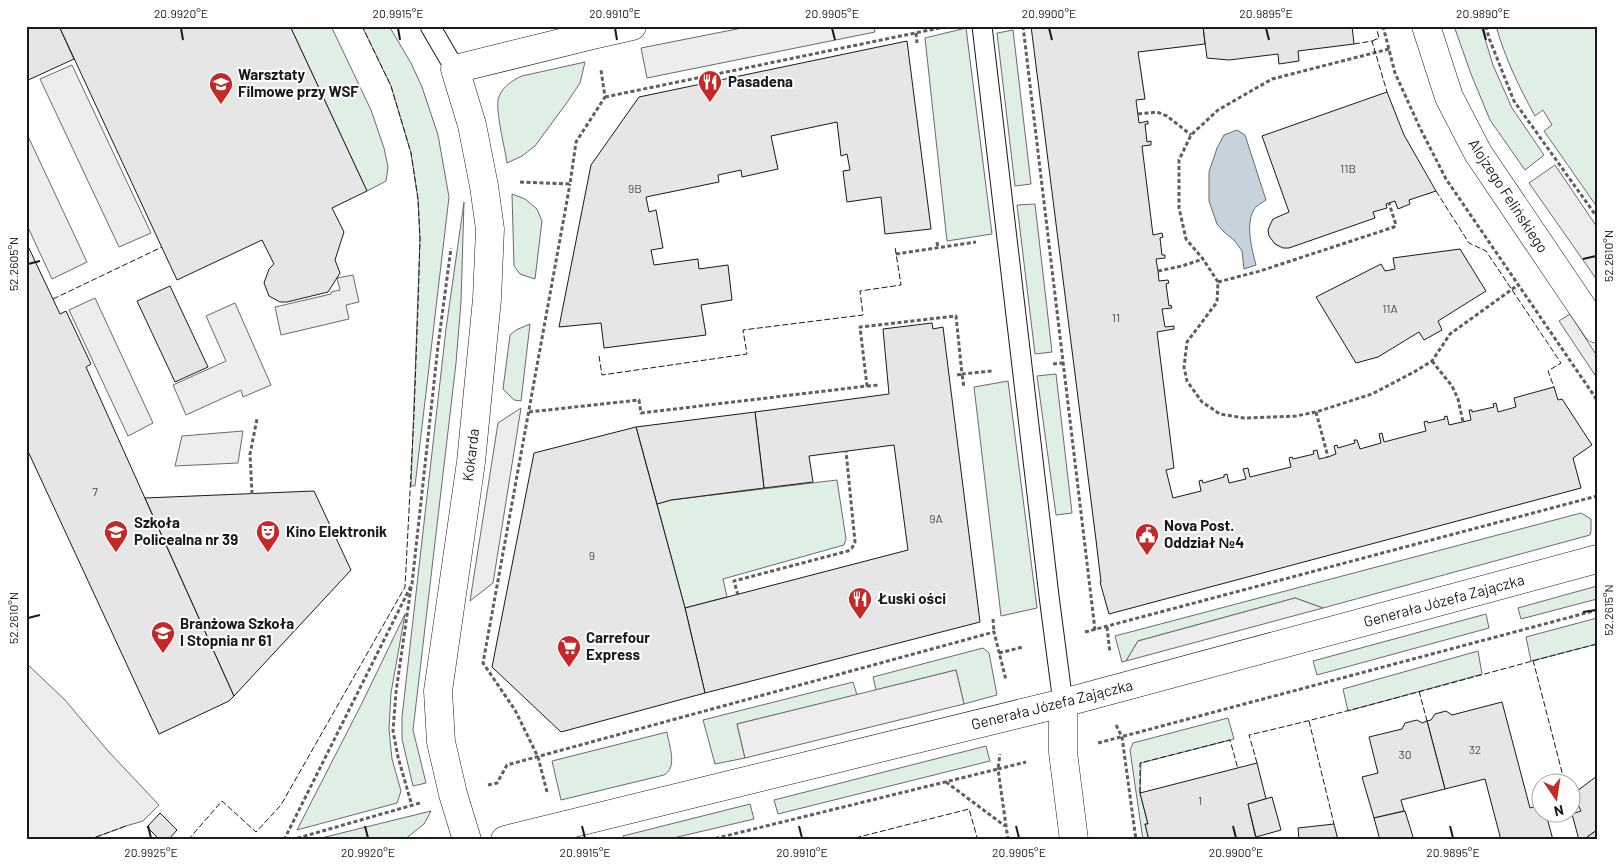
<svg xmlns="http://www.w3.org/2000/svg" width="1623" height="866" font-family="Barlow,sans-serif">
<rect width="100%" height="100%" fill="#fff"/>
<g fill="#e0efe3" stroke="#6a6a6a">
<path d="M290,26H331L371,110L384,148L388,167L386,181L367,191Z"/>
<path d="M362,26H389L411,63L422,87L438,135L449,197L415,486H411L420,239L418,199L411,153L391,86Z"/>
<path d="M1454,26H1481L1493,65L1512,108L1544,155L1525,170L1490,120L1471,74Z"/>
<path d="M1496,26H1597V207L1544,131L1552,125L1543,110L1535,116C1519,87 1505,58 1496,26Z"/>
<path d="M966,28L992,234L947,241L925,38Z"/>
<path d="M1013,30L1031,184L1015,186L997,33Z"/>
<path d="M585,62L580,83L568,101L535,146L522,156L507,163C505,149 496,113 498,100C500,89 512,80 522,76Z"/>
<path d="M512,194L525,199L537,209L542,221L535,279L520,274L514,266Z"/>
<path d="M464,202L461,302L456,363L413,730L426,783L413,786L402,739V717L446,329Z"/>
<path d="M1035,204L1052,352L1035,354L1017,205Z"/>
<path d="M530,324L521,401L514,400L503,389L510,335L516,330Z"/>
<path d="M1056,374L1072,513L1056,515L1037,376Z"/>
<path d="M1008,381L1037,608L1001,616L974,387Z"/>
<path d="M837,480L846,539L844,545L723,579L727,597L685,608L657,504L671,500Z"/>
<path d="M1581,513L1591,519V531L1590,535L1323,608L1295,598L1138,641L1126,661L1122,662L1115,636Z"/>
<path d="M1597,586V599L1521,619L1518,608Z"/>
<path d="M405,614L391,693L389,729L392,759L401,791L397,803L297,830L362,703Z"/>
<path d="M1486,614L1489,628L1317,675L1313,661Z"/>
<path d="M1597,618V644L1531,661L1526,637Z"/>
<path d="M983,648L989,653L997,695L964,704L956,670L876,690L873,677Z"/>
<path d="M1478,651L1482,674L1348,711L1343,689Z"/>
<path d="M853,682L857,695L737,724L745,758L715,764L703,720Z"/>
<path d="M1228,718L1234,739L1141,763L1140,793L1148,824H1145L1149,840H1143L1130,750L1133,743Z"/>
<path d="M667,732C669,746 678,767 664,775L561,800L552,761Z"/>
<path d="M986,746L990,761L778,814L774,800Z"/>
<path d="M750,804L754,819L665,840H624L623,836Z"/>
<path d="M431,811L424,824L404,840H313Z"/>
</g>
<g fill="#ededed" stroke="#6a6a6a">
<path d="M752,26H874L875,32L647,78L641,48Z"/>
<path d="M72,65L151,233L119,247L40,79Z"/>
<path d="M26,132L87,262L52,279L26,223Z"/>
<path d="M1555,165L1597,227V280L1529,183Z"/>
<path d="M353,275L359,302L346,305L349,319L281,335L275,307L331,294V292L340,290L337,278Z"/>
<path d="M95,298L153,423L128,436L69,310Z"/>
<path d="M235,303L271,385L243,397L241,390L186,415L173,385L226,361L206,316Z"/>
<path d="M1570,314L1597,356V378L1559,321Z"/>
<path d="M521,408L493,583L470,601L498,423Z"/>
<path d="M243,431L238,463L175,466L182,436Z"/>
<path d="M1295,598L1323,608L1126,661L1138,641Z"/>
<path d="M26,663L65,700L108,751L159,805L143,821L126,826L88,840H26Z"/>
<path d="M956,670L964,704L745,758L737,724Z"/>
</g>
<path fill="#c6d2dc" stroke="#6a6a6a" d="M1237,130L1245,135L1266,200C1263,202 1259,204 1256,207C1244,220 1252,250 1256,265L1244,269L1242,251L1235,241L1223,231L1217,224L1209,201V172L1217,148L1224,135Z"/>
<g fill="#e6e6e6" stroke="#1a1a1a">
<path d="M26,26H59L74,59L26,81Z"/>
<path d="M59,26H290L367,191L332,208L344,232L335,260L340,273L328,292L287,302H280L269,296L264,283L269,269L274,264L262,240L177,280Z"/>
<path d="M1031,26H1203L1205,44L1138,52L1145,99L1136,100L1139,123L1148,121V124H1145L1147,142L1151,141V145L1142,146L1153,235L1162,233L1163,237L1160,238L1162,255H1165V258L1156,259L1158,271L1159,281L1168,280L1169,283L1166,284L1169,306L1171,305L1172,308L1162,309L1165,327L1174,326V329L1157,332L1174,468L1166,470L1173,498L1201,491L1199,481L1202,480L1203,483L1224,477V475L1227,474L1229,483L1246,479L1243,469L1248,468L1250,477L1291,467L1289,458L1292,457L1293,459L1314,454L1313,451L1317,450L1319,459L1328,457L1336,454L1334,446L1337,445L1338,448L1355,443L1354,440H1357L1360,449L1381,443L1379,434L1382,433L1384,442L1426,431L1424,422L1427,421L1428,423L1445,419L1444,417L1447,416L1449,425L1471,420L1469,410H1472V412L1494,407L1493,404L1496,403L1498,412L1516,407L1514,398L1554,387L1558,400L1562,399L1592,445L1573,458L1581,488L1109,614L1100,582H1101L1096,540Z"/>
<path d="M1203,26H1352L1354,44L1298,51L1299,61L1279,64L1278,54L1229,60L1207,58Z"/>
<path d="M907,41L931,229L885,234L881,197L847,202L843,171L850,170L847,154L841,156L837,122L771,136L778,169L742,177L741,170L718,175L719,182L646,197L649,212L656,210L663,248L651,250L654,265L698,259L699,269L728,265L732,300L701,305L706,335L604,348L601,323L559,327L591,165L639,97Z"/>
<path d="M1387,92L1404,135L1436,191L1409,200L1410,204L1398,209L1395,201L1386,204L1387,208L1373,212L1375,218L1289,248H1283L1275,244L1269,236L1268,230L1270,225L1273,219L1289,212L1262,136Z"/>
<path d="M26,242L60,314L66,311L91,364L86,367L234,696L229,701L159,734L26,447Z"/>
<path d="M1460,249L1486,291L1438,321L1442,330L1424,340L1419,332L1378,357L1356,363L1316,297L1381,264L1385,271L1395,269L1393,258Z"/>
<path d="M170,286L208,367L175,382L137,301Z"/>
<path d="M932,323L933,329L943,327L980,622L705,693L685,608L908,550L894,445L809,456L813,482L764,488L755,412L889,394L883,329Z"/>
<path d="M755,412L764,488L671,500L657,504L636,427Z"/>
<path d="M636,427L685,608L705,693L561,732L492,667L534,453Z"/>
<path d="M314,491L351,570L234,696L145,498Z"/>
<path d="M1502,702L1530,808L1540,805V814H1546L1553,840H1501L1485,779L1445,789L1427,721L1431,720L1435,714L1446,711L1452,715Z"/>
<path d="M1417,720L1422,723L1427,721L1445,789L1401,800L1404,811L1374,818L1362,777L1378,773L1369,737L1402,729L1405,723Z"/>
<path d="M1257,763L1266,799L1248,804L1256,839L1149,840L1145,824H1148L1140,793Z"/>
<path d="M1597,776V830L1583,840H1579L1572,814L1581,811L1573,794Z"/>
<path d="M1272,797L1281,830L1256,837L1248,804Z"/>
<path d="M1405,811L1414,840H1380L1374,818Z"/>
<path d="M160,813L177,830L168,840H160L147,827Z"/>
<path d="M1334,824L1338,840H1299L1298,828Z"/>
<path d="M1597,830V840H1583Z"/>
</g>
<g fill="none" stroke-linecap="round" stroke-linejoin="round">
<g stroke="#1a1a1a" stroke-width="21">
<g id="lane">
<path d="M430,26L455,69"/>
<path d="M982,26L1049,596L1063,703"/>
</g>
</g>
<g stroke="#1a1a1a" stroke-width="29">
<g id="street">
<path d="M1426,26L1449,97L1478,153L1597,329"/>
<path d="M1063,703V752L1074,840"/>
<path d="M505,840L1063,703L1597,559"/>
</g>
</g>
<g stroke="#1a1a1a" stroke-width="29">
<path id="secondary" d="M467,840L453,794L441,742L438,691L471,462L487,299L490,229L484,186L472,125L455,69L593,35L632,26"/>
</g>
<g stroke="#5f5f5f" stroke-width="3" stroke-dasharray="4 2.5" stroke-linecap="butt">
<path d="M1023,26L1095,630"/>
<path d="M1383,26L1395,73L1420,128L1446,179L1597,400"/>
<path d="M1486,26L1489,38L1514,101L1597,217"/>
<path d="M916,33L917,43"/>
<path d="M1389,49L1272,79L1218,110L1191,135L1179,160V208L1186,239L1203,259L1218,282L1217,302L1187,342L1184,367L1187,381L1202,402L1220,414L1244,418L1296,416L1316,412L1372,394L1414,372L1432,361L1450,334L1518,285"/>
<path d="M605,97L949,26"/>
<path d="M1138,114L1157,112L1167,116L1191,135"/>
<path d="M520,182L570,184L576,142L605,97L601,70"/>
<path d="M937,242L938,248"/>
<path d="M896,254L976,242"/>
<path d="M1158,271L1182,266L1203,259"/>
<path d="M1218,282L1260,271L1394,227L1396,225L1389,203"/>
<path d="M1432,361L1452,386L1458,399L1463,422"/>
<path d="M1053,364L1063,363"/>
<path d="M957,375L962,374L964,388"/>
<path d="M867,386L879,385"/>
<path d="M529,412L639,400L641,413L867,386L860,327L956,316L962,374L992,371"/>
<path d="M1316,412L1328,457"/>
<path d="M252,494L250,454L257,419"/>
<path d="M411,587L396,692L393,731L398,757L412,806"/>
<path d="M738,595L734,581L848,551L852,548L855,542L846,451"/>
<path d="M993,619L994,632"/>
<path d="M1107,627L1110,653"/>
<path d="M1085,632L1597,496"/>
<path d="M999,653L1023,647"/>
<path d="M1116,725L1122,737L1136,840"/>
<path d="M1098,743L1597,610"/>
<path d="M946,782L1005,826"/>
<path d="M488,785L497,783L507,765L994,632L1006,680"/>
<path d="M547,792L538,757L515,710L483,663L570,184"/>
<path d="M284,840L412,584L438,346L451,248"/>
<path d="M291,840L420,803"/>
<path d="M709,840L998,769L1000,754"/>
<path d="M1008,840L998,769L1026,762"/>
</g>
<use href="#lane" stroke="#fff" stroke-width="19"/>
<use href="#street" stroke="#fff" stroke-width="28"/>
<use href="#secondary" stroke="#fff" stroke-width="28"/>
<g stroke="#1a1a1a" stroke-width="1" stroke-dasharray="6 2.5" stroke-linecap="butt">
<path d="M1372,41L1379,38L1376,26"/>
<path d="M1354,44L1372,41L1387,92"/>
<path d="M1436,191L1469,243L1486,251L1561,363L1548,371L1554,387"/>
<path d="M53,299L162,247"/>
<path d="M599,356L602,375L747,354L743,330L863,315L860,291L901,285L895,247"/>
<path d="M1533,660L1565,784"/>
<path d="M1419,691L1427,721"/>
<path d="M1309,721L1334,824"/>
<path d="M1257,763L1249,735C1366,708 1481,674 1597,644"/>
<path d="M1140,793V763L1230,740L1238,769"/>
<path d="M1570,806L1572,814"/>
<path d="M88,840L126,826"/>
<path d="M188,840L222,801L256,832L281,805L405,587L414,415L418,306L420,239L418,199L411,153L391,86L362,26"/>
<path d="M847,840L969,809L977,837"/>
</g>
</g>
<path fill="none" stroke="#1a1a1a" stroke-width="2" d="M181,28L183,40M398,28L400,40M615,28L617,40M832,28L835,40M1049,28L1052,40M1266,28L1269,40M1483,28L1486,40M1583,259L1596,256M28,264L40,261M1583,612L1596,610M28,618L40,615M148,826L151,838M365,826L368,838M582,826L585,838M799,826L802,838M1016,826L1019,838M1233,826L1236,838M1450,826L1453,838"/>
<defs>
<g id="restaurant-pin" transform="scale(1.25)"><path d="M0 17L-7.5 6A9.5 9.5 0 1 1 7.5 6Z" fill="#c62828" stroke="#fff"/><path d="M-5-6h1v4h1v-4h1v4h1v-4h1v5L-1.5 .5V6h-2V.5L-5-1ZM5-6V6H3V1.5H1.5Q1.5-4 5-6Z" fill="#fff"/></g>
<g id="university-pin" transform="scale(1.25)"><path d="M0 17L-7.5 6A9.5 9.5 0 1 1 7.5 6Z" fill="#c62828" stroke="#fff"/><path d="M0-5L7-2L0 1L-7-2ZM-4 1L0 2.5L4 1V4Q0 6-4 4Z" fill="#fff"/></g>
<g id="theatre-pin" transform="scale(1.25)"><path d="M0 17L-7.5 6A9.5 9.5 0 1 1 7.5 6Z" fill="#c62828" stroke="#fff"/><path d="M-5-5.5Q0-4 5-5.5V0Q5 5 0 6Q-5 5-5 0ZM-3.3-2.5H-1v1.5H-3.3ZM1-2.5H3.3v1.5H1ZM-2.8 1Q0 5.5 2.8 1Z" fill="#fff"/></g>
<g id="civic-pin" transform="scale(1.25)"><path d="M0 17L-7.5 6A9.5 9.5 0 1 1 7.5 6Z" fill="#c62828" stroke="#fff"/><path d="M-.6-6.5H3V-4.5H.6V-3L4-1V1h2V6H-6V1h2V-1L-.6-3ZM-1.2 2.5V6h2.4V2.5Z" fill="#fff"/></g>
<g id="school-pin" transform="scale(1.25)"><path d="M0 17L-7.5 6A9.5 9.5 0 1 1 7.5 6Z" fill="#c62828" stroke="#fff"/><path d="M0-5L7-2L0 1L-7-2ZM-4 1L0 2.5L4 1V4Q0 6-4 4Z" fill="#fff"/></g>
<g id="supermarket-pin" transform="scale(1.25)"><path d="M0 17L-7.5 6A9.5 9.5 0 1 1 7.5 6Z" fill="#c62828" stroke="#fff"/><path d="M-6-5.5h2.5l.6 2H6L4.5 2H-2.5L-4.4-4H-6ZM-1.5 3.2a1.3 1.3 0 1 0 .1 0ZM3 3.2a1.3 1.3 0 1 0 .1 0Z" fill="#fff"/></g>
</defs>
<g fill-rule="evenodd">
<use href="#restaurant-pin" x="710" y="82"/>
<use href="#university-pin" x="221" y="84"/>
<use href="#university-pin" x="116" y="532"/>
<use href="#theatre-pin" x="268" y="532"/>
<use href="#civic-pin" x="1147" y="535"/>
<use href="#restaurant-pin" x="860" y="599"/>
<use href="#school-pin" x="163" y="633"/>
<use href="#supermarket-pin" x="569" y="647"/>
</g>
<g text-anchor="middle" stroke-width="4" stroke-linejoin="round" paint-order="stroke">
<g font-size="12" fill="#4d4d4d">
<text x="1348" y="173">11B</text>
<text x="635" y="193">9B</text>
<text x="1390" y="313">11A</text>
<text x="1116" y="322">11</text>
<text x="95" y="496">7</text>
<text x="936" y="523">9A</text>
<text x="592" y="560">9</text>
<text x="1475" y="754">32</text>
<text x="1405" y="759">30</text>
<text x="1200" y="805">1</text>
</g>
<g font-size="15" font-weight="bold" fill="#1a1a1a" stroke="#fff" text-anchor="start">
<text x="238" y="80">Warsztaty<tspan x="238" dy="17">Filmowe przy WSF</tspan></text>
<text x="728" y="87">Pasadena</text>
<text x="134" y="528">Szkoła<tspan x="134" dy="17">Policealna nr 39</tspan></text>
<text x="1164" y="531">Nova Post.<tspan x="1164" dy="17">Oddział №4</tspan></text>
<text x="286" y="537">Kino Elektronik</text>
<text x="878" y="604">Łuski ości</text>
<text x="180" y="629">Branżowa Szkoła<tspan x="180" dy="17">I Stopnia nr 61</tspan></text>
<text x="586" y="643">Carrefour<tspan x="586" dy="17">Express</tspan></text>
</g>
<g font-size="15" fill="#1a1a1a" stroke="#fff">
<text transform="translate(1508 196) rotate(57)" y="5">Alojzego Felińskiego</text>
<text transform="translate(471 455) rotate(-83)" y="5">Kokarda</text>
<text transform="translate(1444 601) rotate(-15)" y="5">Generała Józefa Zajączka</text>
<text transform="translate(1052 705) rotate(-14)" y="5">Generała Józefa Zajączka</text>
</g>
</g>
<rect width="1623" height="866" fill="none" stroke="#ffffff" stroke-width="55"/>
<g transform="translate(1556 798) rotate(167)"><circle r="24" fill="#ffffff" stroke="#a3a3a3"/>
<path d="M0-4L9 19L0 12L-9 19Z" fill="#c62828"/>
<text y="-8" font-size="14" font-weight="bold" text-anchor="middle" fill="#1a1a1a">N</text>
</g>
<rect x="28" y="28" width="1568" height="810" fill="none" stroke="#1a1a1a" stroke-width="2"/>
<g font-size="12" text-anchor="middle" fill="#1a1a1a">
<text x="181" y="18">20.9920°E</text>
<text x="398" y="18">20.9915°E</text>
<text x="615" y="18">20.9910°E</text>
<text x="832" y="18">20.9905°E</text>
<text x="1049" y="18">20.9900°E</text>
<text x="1266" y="18">20.9895°E</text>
<text x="1483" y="18">20.9890°E</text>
<text transform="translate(1609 256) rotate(-90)" y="4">52.2610°N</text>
<text transform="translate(14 264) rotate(-90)" y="4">52.2605°N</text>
<text transform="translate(1609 610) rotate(-90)" y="4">52.2615°N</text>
<text transform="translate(14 618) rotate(-90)" y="4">52.2610°N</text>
<text x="151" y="857">20.9925°E</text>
<text x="368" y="857">20.9920°E</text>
<text x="585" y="857">20.9915°E</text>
<text x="802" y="857">20.9910°E</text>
<text x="1019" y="857">20.9905°E</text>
<text x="1236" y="857">20.9900°E</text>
<text x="1453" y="857">20.9895°E</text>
</g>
</svg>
